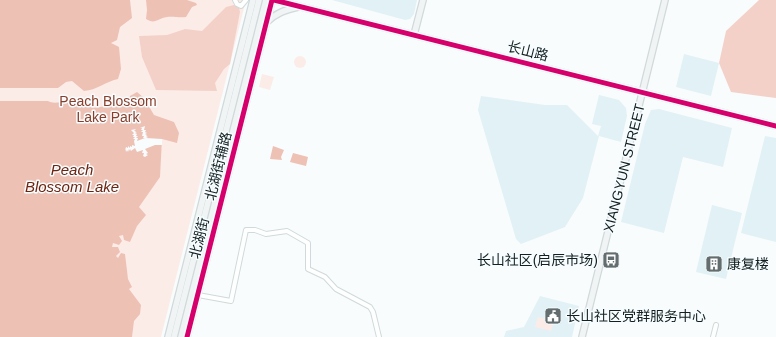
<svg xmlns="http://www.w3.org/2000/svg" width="776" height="337" font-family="Arial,'Noto Sans SC',sans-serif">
<rect width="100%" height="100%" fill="#f8fcfd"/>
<g fill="#e2f1f5">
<path d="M332,0H417L414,14L410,19L405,20Z"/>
<path d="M684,54L719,63L711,96L676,87Z"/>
<path d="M599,95L619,100L626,108L627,116L621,142L599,136L583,198L565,227L521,244L516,239L478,110L481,96L545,105H567L598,136L601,126L592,124Z"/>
<path d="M659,109L732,128L723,167L683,157L664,233L621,222L645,124L651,110Z"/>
<path d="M765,136L776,138V242L741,233Z"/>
<path d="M712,205L742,213L726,279L696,272Z"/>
<path d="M540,296L579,306L572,337H504L506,331L524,327Z"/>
</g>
<g fill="#fcece8">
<path d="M0,0H246L161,337H0Z"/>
<circle cx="300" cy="62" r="6"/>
<path d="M262,74L274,77L270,90L259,87Z"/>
<path d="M538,317L554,321L551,331L535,327Z"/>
</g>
<g fill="#f3d1c8">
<path d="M759,0H776V98L731,92L719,63L726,31Z"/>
<path d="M234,5L239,8L240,12L230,64L224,69L215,83L217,91L156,90L142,57L139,36L167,35L185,29L202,31L226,7Z"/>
</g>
<g fill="#eec1b5">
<path d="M0,0H130L132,18L120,27L117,40L111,43L119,47L121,69L118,79C105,82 97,90 84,91L72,81L66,82L58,88H0Z"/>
<path d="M146,0H187L196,3L197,5L192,7L186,17C179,18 173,16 167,17C158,18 155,25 146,19L147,10Z"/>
<path d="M137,92L144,98L154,115L174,122L179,133L177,143L162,139L160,177L139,207L146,215L137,226L130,242L124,240L123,235L119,236L122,241L119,245L113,243L112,247H118L120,252L116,256L118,258L121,253L125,254L128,279L132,287L129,289L141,305L140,314L134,321L132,337H0V101H48C52,104 60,102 66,102C78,103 88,109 100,107C110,105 118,101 128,103L130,96Z"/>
<path d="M273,146L284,150L281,157L282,160L270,159Z"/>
<path d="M293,153L308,157L306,166L290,162Z"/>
</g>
<path fill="#f8fcfd" d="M145,126L144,130H146L145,132L147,133L145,134L147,135L146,136L148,137L146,138L162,139V145H155L145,149L148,153L146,154L148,155L145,157L143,156L144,153H142L143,150L137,152L135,148L131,151L130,149V151L129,149L128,152L127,150L126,152L125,147L126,149V147L128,148V146L130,148V146L132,147V145L135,146L134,141H136H134L135,139H133L135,137H133L134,135H132L134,133L131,130L136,129L134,131H136L135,132L137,133L135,134H137L136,136H138L136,138H138L137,141L145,138H143L144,136H142L143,132H141L143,130H141L142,128H140Z"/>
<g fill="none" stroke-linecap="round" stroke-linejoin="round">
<g stroke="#d1d9da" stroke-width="6">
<g id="street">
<path d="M235,0L237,4L241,6L246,0"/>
<path d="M198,295L231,301L246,230H255L266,234L287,231L308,243V269L325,277L336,289L370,307L373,312L379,337"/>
<path d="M713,337L716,325"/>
</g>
</g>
<g stroke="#d1d9da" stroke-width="8">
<g id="secondary">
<path d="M274,0L776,126"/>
<path d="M267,22C276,13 285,10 298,7"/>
<path d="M414,35L423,0"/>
<path d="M168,337L253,0"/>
<path d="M174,337L259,0"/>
<path d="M181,337L266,0"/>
<path d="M187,337L272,0"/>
<path d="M582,337L665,0"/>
</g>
</g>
<use href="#street" stroke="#feffff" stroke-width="4"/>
<use href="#secondary" stroke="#f0f4f5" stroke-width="5.5"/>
<g stroke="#f7fdfe" stroke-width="8">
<g id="cycleway">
<path d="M274,0L776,126"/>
<path d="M187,337L272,0"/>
</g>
</g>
<use href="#cycleway" stroke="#d6006c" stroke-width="5"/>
</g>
<defs>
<g id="bus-square" transform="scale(0.9)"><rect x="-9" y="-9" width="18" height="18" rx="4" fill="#636c6e" stroke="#f7fdfe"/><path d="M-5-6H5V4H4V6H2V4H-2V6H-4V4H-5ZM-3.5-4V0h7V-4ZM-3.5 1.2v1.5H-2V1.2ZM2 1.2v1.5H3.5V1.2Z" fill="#fff"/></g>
<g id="building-square" transform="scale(0.9)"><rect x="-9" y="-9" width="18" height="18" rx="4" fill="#636c6e" stroke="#f7fdfe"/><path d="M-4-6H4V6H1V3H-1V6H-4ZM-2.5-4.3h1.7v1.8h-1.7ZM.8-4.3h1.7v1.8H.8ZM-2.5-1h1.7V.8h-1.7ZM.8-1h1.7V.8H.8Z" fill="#fff"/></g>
<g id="civic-square" transform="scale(0.9)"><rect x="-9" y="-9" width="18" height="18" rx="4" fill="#636c6e" stroke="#f7fdfe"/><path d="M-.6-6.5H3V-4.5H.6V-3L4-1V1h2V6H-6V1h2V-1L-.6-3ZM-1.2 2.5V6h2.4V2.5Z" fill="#fff"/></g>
</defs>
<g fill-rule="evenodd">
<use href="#bus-square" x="611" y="260"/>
<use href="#building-square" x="714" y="264"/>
<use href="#civic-square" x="553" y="316"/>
</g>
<g text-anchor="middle" stroke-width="3" stroke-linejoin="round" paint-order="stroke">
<g font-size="14" fill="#131f21" stroke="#f7fdfe">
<text transform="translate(528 51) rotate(14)" y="5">长山路</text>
<text transform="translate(218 166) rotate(-76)" y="5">北湖街辅路</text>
<text transform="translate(624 168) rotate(-76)" y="5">XIANGYUN STREET</text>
<text transform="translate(199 238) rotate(-76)" y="5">北湖街</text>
</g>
<g font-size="14" fill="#8b3d29" stroke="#f7fdfe">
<text x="108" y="106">Peach Blossom<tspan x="108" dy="16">Lake Park</tspan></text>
</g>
<g font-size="14" fill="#131f21" stroke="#f7fdfe" text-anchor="start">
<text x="598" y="265" text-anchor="end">长山社区(启辰市场)</text>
<text x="727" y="269">康复楼</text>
<text x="566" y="321">长山社区党群服务中心</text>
</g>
<g font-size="15" font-style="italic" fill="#6f230f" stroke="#f7fdfe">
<text x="72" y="175">Peach<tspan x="72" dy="17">Blossom Lake</tspan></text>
</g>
</g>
</svg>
